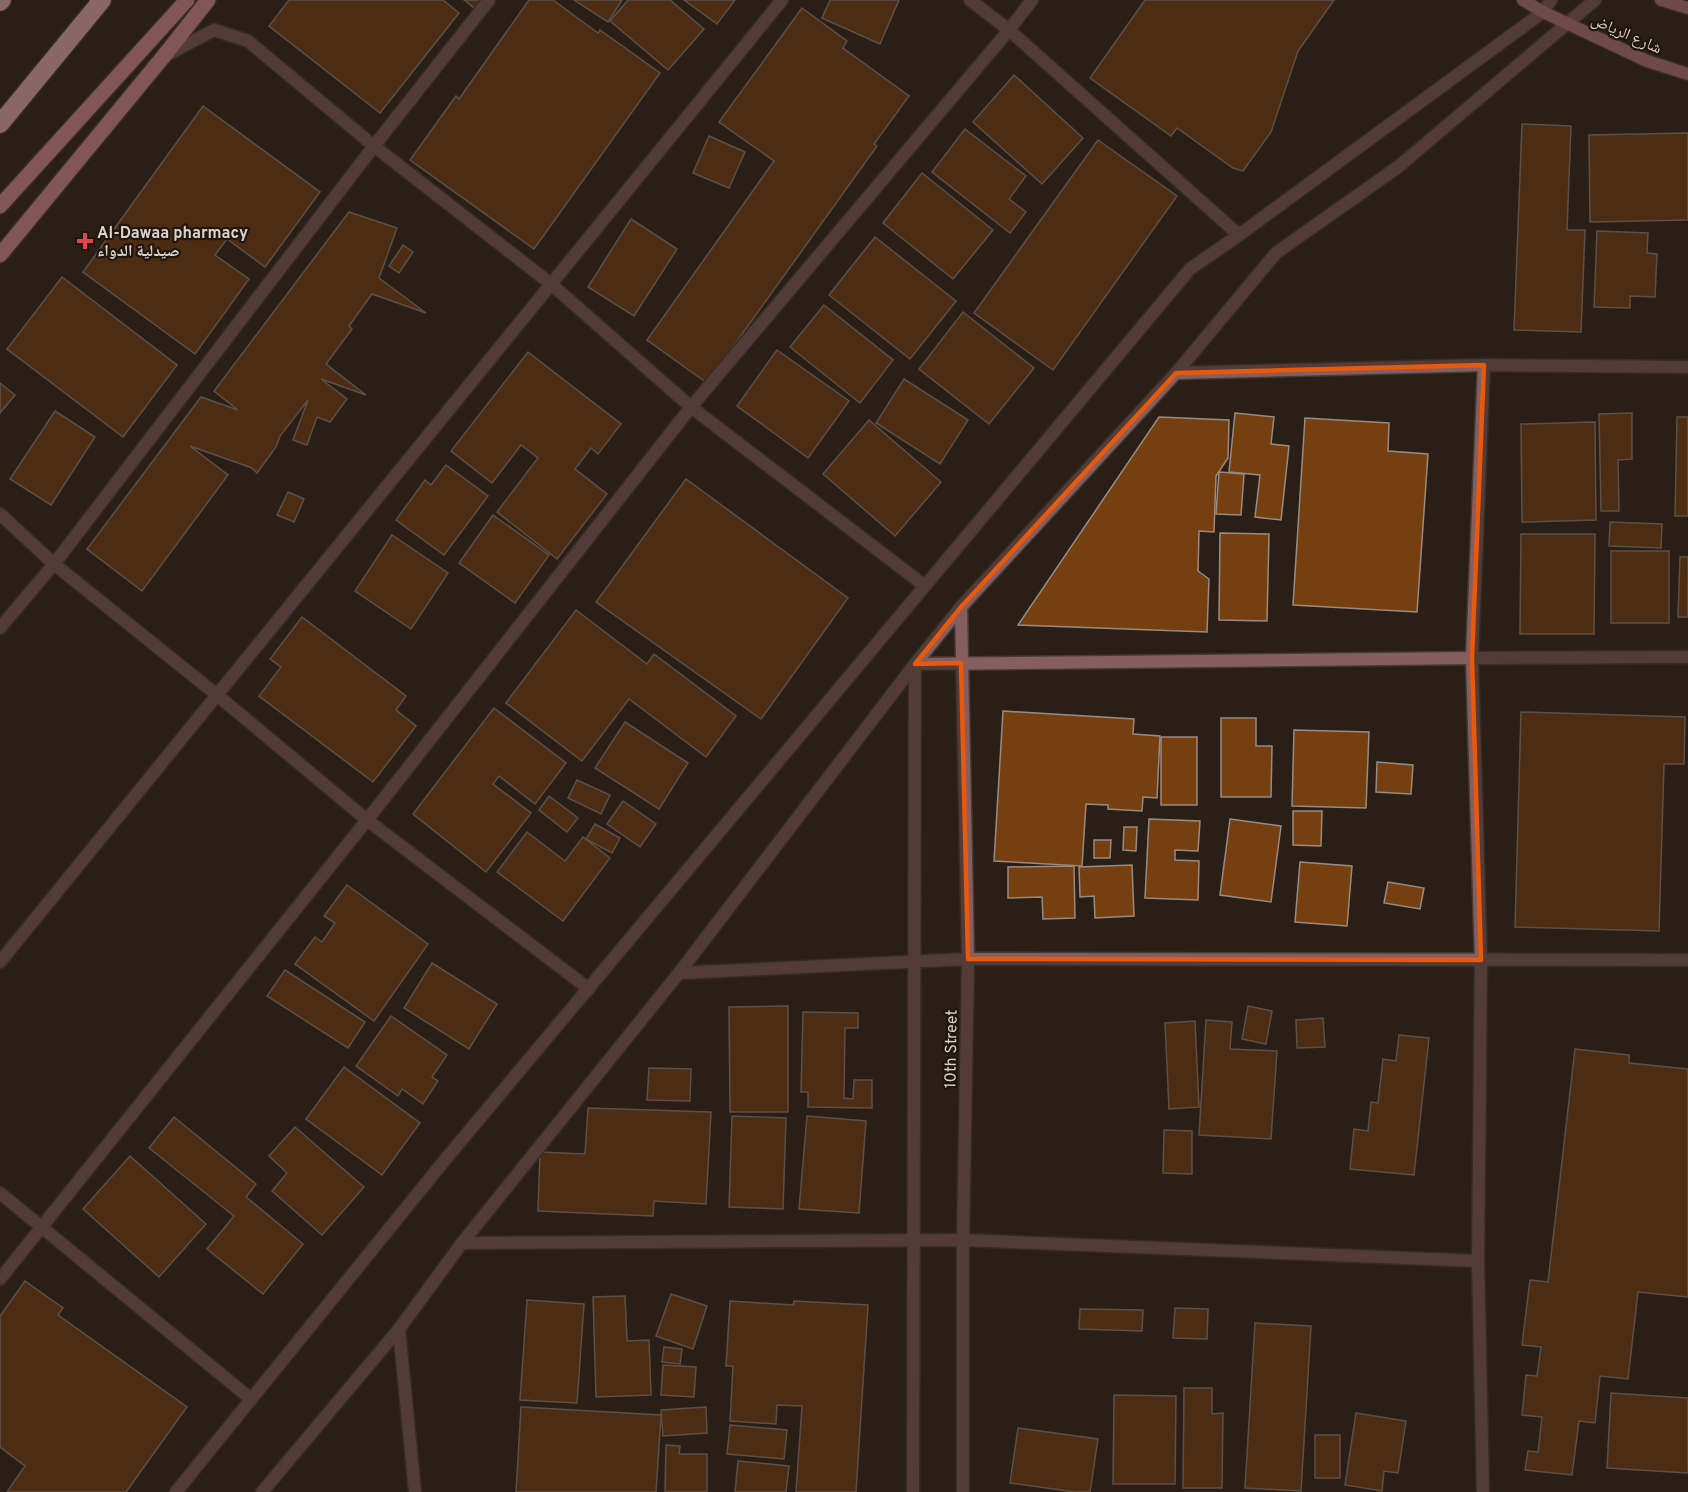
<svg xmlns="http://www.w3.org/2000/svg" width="1688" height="1492" font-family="Overpass,'Noto Naskh Arabic',sans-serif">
<rect width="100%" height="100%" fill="#2a1f17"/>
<g fill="#753f0f" stroke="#998b82" stroke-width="1.5">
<path d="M289,0H443L459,13L380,113L269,26Z"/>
<path d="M464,0H487L478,11Z"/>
<path d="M529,0H553L598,33L600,30L660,73L534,249L410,160L456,96L459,99Z"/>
<path d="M574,0H622L608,22Z"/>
<path d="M628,0H670L704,29L668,70L610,21Z"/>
<path d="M684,0H735L717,24Z"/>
<path d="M830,0H899L880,44L822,18Z"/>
<path d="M1145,0H1334L1298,51L1271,132L1243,171L1233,168L1177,128L1171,136L1090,78Z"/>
<path d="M802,8L847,41L843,48L909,96L874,144L877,146L707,383L647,340L774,161L719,122Z"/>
<path d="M1014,75L1083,138L1042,184L973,122Z"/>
<path d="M203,106L320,192L265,267L227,239L215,255L249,279L195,354L83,272Z"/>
<path d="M1522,124L1571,126L1567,230H1585L1581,332L1514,330Z"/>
<path d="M965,129L1026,176L1009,199L1026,212L1010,233L932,172Z"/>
<path d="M1688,133V220L1590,222L1589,135Z"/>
<path d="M709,136L745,152L729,188L693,173Z"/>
<path d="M1098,140L1177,196L1053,370L974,313Z"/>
<path d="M922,173L993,230L953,279L883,223Z"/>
<path d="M349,212L397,228L379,278L426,313L372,294L349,326L352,329L326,364L366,395L321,379L347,399L330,422L317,417L307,445L293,440L308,400L280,436L276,447L257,473L252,468L190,446L228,475L142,591L87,549L201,397L238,410L214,391Z"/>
<path d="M631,219L677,249L634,316L588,287Z"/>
<path d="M1597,231L1648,233L1647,253L1657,254L1655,297L1630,296V308L1594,307Z"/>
<path d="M875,237L956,301L910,359L829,295Z"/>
<path d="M403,245L413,252L399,273L389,266Z"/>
<path d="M62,277L177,365L123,437L7,349Z"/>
<path d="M824,305L893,360L860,403L790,347Z"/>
<path d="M963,312L1034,368L989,424L919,369Z"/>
<path d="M777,350L849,401L808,458L737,406Z"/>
<path d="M528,352L621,424L598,454L591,448L575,469L607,494L557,559L497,512L538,458L521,445L492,483L451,451Z"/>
<path d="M904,379L968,420L940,464L876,423Z"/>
<path d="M0,383L15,395L0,413Z"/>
<path d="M55,411L95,437L51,505L10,479Z"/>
<path d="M1235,413L1274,417L1271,444L1289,446L1281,520L1255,517L1260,475L1229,472Z"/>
<path d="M1632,413V459L1618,460L1619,511H1601L1599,414Z"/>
<path d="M1159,417L1229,420L1228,458L1216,476L1214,532L1199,531L1198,571L1209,579L1207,632L1018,625Z"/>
<path d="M1677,417H1688V516H1675Z"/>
<path d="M1305,418L1389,423L1388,451L1428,454L1417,612L1293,605Z"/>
<path d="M869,420L941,482L895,536L823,474Z"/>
<path d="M1595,422L1596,520L1522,522L1521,424Z"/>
<path d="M446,465L488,496L444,555L396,520L425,480L431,485Z"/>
<path d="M1219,472L1244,474L1241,515L1216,514Z"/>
<path d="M686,479L848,598L761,719L596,602Z"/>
<path d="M288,492L304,499L294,522L277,515Z"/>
<path d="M493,515L549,555L515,603L459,563Z"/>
<path d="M1610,522L1662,524L1661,548L1609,546Z"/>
<path d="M1220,533L1269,534L1267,621L1219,620Z"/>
<path d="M1521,534H1595L1594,634H1520Z"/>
<path d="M392,535L448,573L411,629L355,591Z"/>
<rect x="1611" y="551" width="58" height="72"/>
<path d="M1680,557H1688V617H1678Z"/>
<path d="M576,610L647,664L654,654L736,716L706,757L629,699L582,761L506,703Z"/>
<path d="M302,617L406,696L396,710L416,726L373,782L259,696L281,667L270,659Z"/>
<path d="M494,708L566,763L535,804L499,776L493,784L531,813L486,872L413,814Z"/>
<path d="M1003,711L1134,719L1133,734L1160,736L1157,798L1143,797L1142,811L1108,809V805L1086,804L1082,866L994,861Z"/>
<path d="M1521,712L1685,717L1684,764H1664L1659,931L1515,927Z"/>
<path d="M1221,718H1256V746H1272L1271,797H1221Z"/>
<path d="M625,722L688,763L659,809L595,768Z"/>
<path d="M1294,730L1369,732L1366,808L1292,806Z"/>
<rect x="1161" y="737" width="36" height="68"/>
<path d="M1377,762L1413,765L1411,794L1376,792Z"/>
<path d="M577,780L610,795L601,814L568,798Z"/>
<path d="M549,796L578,818L567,832L539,810Z"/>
<path d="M623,801L656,824L640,847L607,824Z"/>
<path d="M1293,811H1322L1321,846L1293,845Z"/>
<path d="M1149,819L1200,821L1198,851L1175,850V860L1199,861L1198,900L1145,898Z"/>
<path d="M1230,819L1281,826L1271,902L1220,895Z"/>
<path d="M595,824L620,838L612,853L586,839Z"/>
<path d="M1124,827H1137L1136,851L1123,850Z"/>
<path d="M527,832L565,861L583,837L610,858L563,921L497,872Z"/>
<path d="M1094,840H1111L1110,858H1094Z"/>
<path d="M1300,862L1352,866L1347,926L1295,922Z"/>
<path d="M1132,865L1134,916L1095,918L1094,896L1080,897L1079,867Z"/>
<path d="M1074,866L1075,918L1043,919L1042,897L1008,898V867Z"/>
<path d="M1388,882L1424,888L1420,909L1384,903Z"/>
<path d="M347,885L428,944L374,1021L295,964L315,937L322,942L335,923L324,916Z"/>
<path d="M432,963L497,1004L469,1049L404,1008Z"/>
<path d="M285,970L365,1022L348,1048L267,996Z"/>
<path d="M788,1006V1112H730L729,1007Z"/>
<path d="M1248,1006L1272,1011L1266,1044L1242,1039Z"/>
<path d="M803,1012L858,1013V1028H845L844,1098L853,1099L854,1080H872V1108L808,1107V1092H801Z"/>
<path d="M391,1016L447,1055L432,1077L438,1081L423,1104L402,1089L398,1096L356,1066Z"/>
<path d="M1323,1018L1325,1047L1297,1048L1296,1020Z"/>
<path d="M1206,1020L1232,1022L1230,1049L1277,1051L1271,1139L1199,1135Z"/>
<path d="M1195,1021L1199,1107L1169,1109L1165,1023Z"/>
<path d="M1399,1035L1429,1038L1414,1175L1350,1169L1354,1129L1368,1131L1371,1102L1378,1103L1383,1059L1396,1061Z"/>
<path d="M1575,1049L1629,1055V1063L1688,1069V1297L1638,1292L1628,1379L1600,1376L1595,1423L1579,1421L1572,1475L1525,1470L1528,1451L1538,1452L1542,1417L1522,1415L1526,1375L1537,1376L1541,1347L1522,1345L1530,1280L1548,1282Z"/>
<path d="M344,1067L420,1123L382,1175L306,1119Z"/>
<path d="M649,1068L691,1069L690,1101L647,1100Z"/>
<path d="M588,1108L711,1112L706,1204L654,1201L653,1216L538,1211L540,1152L585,1154Z"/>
<path d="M732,1116L786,1118L783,1209L729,1207Z"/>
<path d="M807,1116L866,1121L859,1213L799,1209Z"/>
<path d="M174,1117L256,1184L246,1197L303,1244L263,1294L207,1249L234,1216L149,1148Z"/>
<path d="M295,1127L364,1187L322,1235L272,1191L287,1173L269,1156Z"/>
<path d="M1164,1130L1192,1131V1174L1163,1173Z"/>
<path d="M130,1156L206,1224L159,1277L83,1209Z"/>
<path d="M25,1281L63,1308L58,1315L187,1407L126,1492H7L25,1466L0,1447V1316Z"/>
<path d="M671,1294L707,1306L693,1349L656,1336Z"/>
<path d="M625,1296L627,1341L649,1340L651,1395L596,1397L593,1297Z"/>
<path d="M527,1300L584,1304L577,1403L520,1400Z"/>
<path d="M730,1301L793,1305L794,1301L868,1305L856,1492H796L802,1406L777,1405L776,1424L730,1421L733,1366H726Z"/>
<path d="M1175,1308L1208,1309L1207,1339L1173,1338Z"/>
<path d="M1080,1309L1143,1310L1142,1331L1079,1329Z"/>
<path d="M1255,1323L1311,1326L1301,1491L1245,1488Z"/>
<path d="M664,1347L682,1349L680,1364L662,1362Z"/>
<path d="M663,1365L696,1367L694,1397L661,1395Z"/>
<path d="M1184,1388H1212V1414L1223,1413L1222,1488H1183Z"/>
<path d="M1611,1393L1688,1398V1473L1607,1468Z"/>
<path d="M1114,1395L1176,1396L1175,1484H1113Z"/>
<path d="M521,1407L661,1415L656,1492H516Z"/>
<path d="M706,1407L707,1433L663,1436L661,1410Z"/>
<path d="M1356,1413L1406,1421L1398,1473L1384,1471L1382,1491L1345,1485Z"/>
<path d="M730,1425L787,1430L784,1459L727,1454Z"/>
<path d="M1018,1428L1098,1439L1090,1492H1075L1010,1483Z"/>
<rect x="1315" y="1435" width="25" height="43"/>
<path d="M666,1445L680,1446L679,1454H707V1492H665Z"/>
<path d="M738,1461L789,1466L786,1492H735Z"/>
</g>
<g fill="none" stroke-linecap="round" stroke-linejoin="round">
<g stroke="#463c34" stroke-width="15">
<g id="minor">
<path d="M970,0L1009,30L1239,235"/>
<path d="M167,55L214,30L248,41L374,146L551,284L691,407L925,586"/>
<path d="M1176,373L1484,365L1688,367"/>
<path d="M0,514L54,564L217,695L367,820L589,989"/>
<path d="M961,607L968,959L963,1240V1492"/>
<path d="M0,628L54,564L374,146L489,0"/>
<path d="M0,962L782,0"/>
<path d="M679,973L968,959L1688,960"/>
<path d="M0,1193L251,1399"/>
<path d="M462,1243L963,1240L1478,1261"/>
<path d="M0,1279L367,820L691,407L1009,30L1032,0"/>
<path d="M399,1329L415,1492"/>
<path d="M913,1492L915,664L1472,658L1688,657"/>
<path d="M1483,1492L1478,1261L1481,960L1472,658L1484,365"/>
</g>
</g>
<g stroke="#463c34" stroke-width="15">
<g id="tertiary">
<path d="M176,1492L444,1161L1190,269L1239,235L1543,12L1551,0"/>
<path d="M262,1492L399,1329L462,1243L679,973L915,664L961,607L1176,373L1276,253L1398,167L1595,0"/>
</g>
</g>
<g stroke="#463c34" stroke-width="15">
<g id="secondary">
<path d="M1523,0L1543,12L1647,61L1688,74"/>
<path d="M1661,0L1688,8"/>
</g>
</g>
<g stroke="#463c34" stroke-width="18">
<g id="primary">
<path d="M0,206L187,0"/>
<path d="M0,255L163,57L208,0"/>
</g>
</g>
<g stroke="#463c34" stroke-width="21">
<g id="motorway">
<path d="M0,2L2,0"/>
<path d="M0,124L102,0"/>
</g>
</g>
<use href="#minor" stroke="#865e60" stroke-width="12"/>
<use href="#tertiary" stroke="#865e60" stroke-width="12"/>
<use href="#secondary" stroke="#c07f83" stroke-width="12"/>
<use href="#primary" stroke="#ed999e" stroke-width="15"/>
<use href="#motorway" stroke="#fdbfc1" stroke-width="18"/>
</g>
<path d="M0 0H1688V1492H0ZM1484,365L1472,658L1481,960L968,959L961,663L915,664L961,607L1176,373Z" fill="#2a1f17" fill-opacity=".55" fill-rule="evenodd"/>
<path fill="none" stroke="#e8590c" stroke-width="4.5" stroke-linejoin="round" d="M1484,365L1472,658L1481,960L968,959L961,663L915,664L961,607L1176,373Z"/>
<path fill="#e0444e" stroke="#20160e" stroke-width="2" d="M82 232h6v6h6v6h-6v6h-6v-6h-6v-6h6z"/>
<g text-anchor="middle" stroke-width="4.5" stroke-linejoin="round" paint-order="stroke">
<g font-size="16" fill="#dbd4ce" stroke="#20160e">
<text transform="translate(1627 33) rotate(24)" y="6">شارع الرياض</text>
<text transform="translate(950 1049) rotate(-89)" y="6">10th Street</text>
</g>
<g font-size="16" font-weight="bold" fill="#dbd4ce" stroke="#20160e" text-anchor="start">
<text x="97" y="238">Al-Dawaa pharmacy<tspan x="97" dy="18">صيدلية الدواء</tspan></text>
</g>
</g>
</svg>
